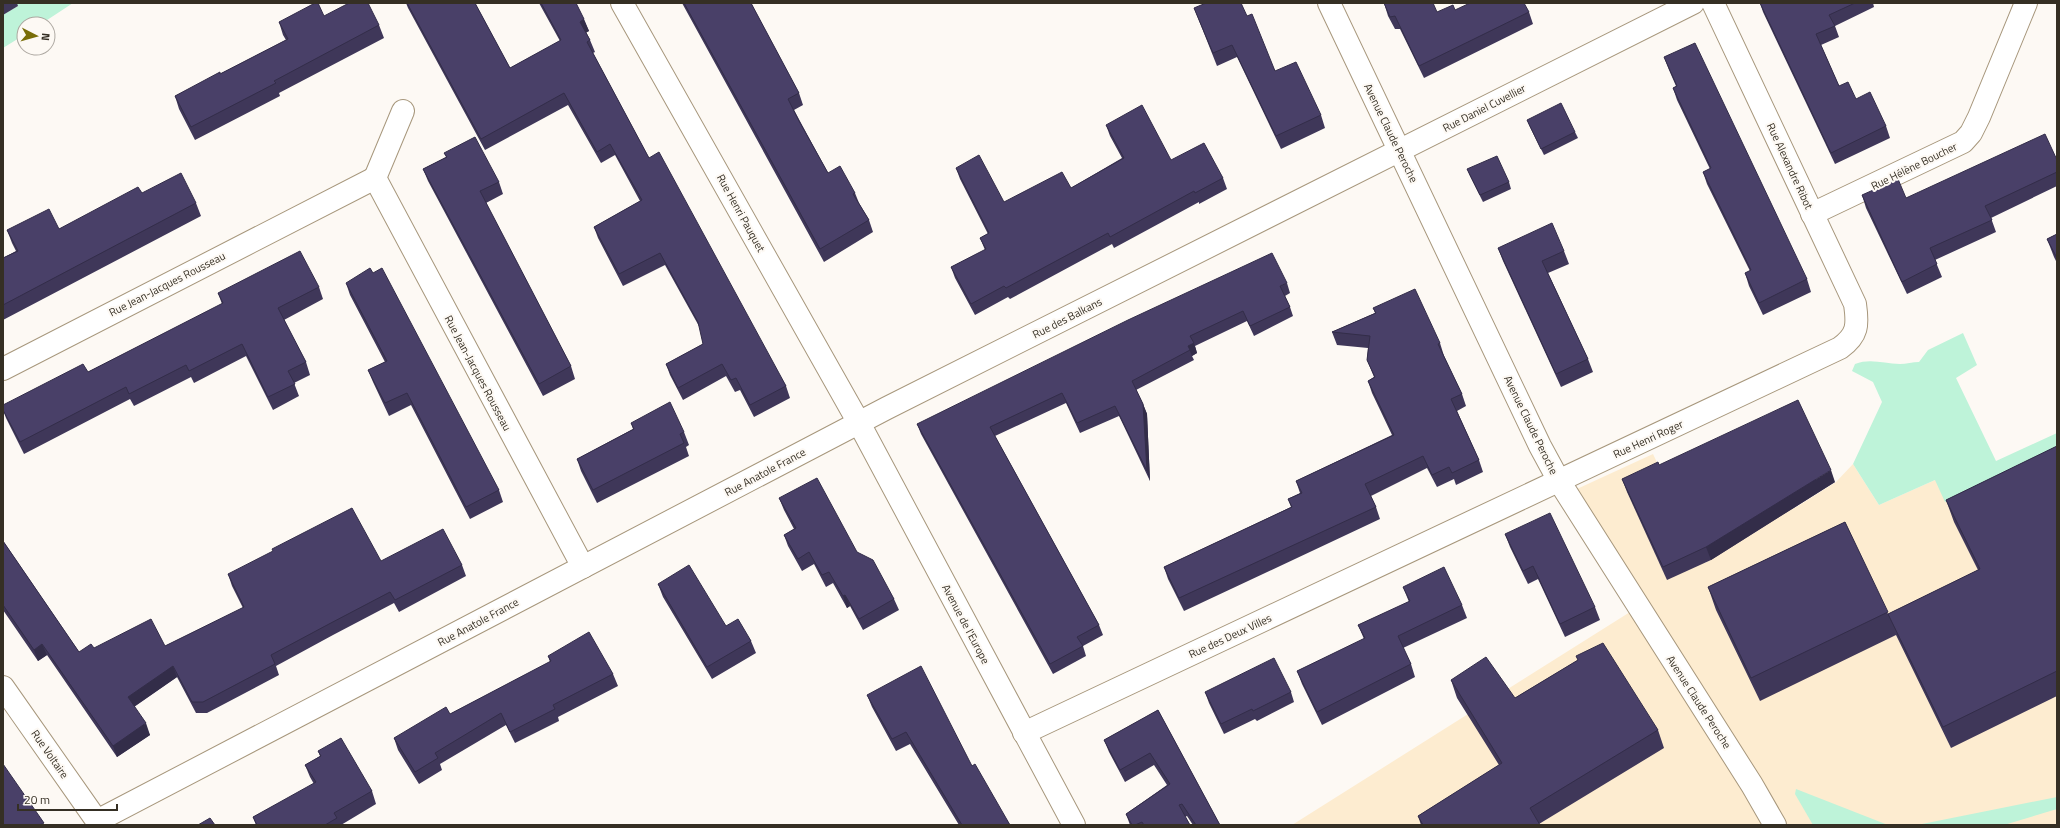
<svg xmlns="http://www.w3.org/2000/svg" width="2060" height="828" font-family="'Titillium Web',sans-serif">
<rect width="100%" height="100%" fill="#fdf9f4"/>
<path fill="#fdecd0" d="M2057,449V825H1292L1638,607L1566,494L1653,454L1705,563L1757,531L1756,528L1798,506L1836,482L1853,464L1879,505L1935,480Z"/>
<g fill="#bef3d9">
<path d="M16,3H73L41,24H24V35L3,48V15L18,6Z"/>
<path d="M1963,333L1977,365L1956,378L1996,461L2057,433V449L1945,502L1935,480L1879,505L1853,464L1882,402L1873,382L1852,371L1855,364C1871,358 1884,364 1900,364C1906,364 1913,362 1919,362L1928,350Z"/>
<path d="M1796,789L1888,825H1813L1795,794Z"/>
<path d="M2057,797V809L2004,825H1917Z"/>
</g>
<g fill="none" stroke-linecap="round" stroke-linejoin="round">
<g stroke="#a7977c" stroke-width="24">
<g id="street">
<path d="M1329,3L1540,446L1559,481L1752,785L1775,825"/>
<path d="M375,178L403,111"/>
<path d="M1812,214L1963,142L1971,133L1979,117L2026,3"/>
<path d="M3,369L375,178L583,567"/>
<path d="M3,687L97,821L887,408L1693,3"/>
<path d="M1024,733L1840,348C1858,335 1858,325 1855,304L1713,3"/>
</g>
</g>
<g stroke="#a7977c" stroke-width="24">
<path id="secondary" d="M622,3L859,423L1074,825"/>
</g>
<use href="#street" stroke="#fff" stroke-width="22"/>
<use href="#secondary" stroke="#fff" stroke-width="22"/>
</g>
<g fill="#3f3759">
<path d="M3,3H17L18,6L3,15Z"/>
<path d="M406,3H475L510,68L560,41L539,3H576L589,31L586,32L590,40L595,52L593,53L649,158L786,386L790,398L754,417L740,390L735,392L726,376L683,400L670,375L666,364L703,344L700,328L665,265L623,286L598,238L594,227L640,201L615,155L601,163L568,105L485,150L408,8Z"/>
<path d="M682,3H751L799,93L803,105L794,110L828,173L855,193L859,203L869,220L873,232L824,262Z"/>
<path d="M1384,3L1437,12L1455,10L1529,12L1533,24L1424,78L1400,29H1395L1388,16Z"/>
<path d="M1760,3H1873L1874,7L1835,26L1839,37L1821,45L1839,86L1856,99L1886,126L1890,138L1835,164L1763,12Z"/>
<path d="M1194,8L1247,16L1275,71L1321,115L1325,128L1281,149L1237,57L1217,66Z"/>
<path d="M324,16L379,25L384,38L279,93L280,96L195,140L179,109L175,96L220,74L286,40L283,35L279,22Z"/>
<path d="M1664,57L1807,279L1811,292L1763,315L1749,286L1745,273L1750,271L1707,184L1703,172L1710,169L1677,100L1673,88L1676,86L1669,70Z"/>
<path d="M1527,120L1575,132L1578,138L1544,155L1530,127Z"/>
<path d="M1106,125L1171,160L1223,178L1227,189L1199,204V202L1114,248L1112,244L1010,299L1008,297L975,315L955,278L951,267L985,250L980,238L988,234L960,179L956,168L1004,202L1071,188L1122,158L1110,136Z"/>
<path d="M444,153L499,182L503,194L486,203L571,366L575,379L543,396L428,181L423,169L446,157Z"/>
<path d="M2057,160V186L1991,218L1996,232L1935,260L1942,277L1907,294L1866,208L1862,195L1906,198Z"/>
<path d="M1467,169L1509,182L1511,189L1483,202L1470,176Z"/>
<path d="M142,193L196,203L201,216L3,320V258L16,251L12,243L7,230L59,229Z"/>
<path d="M2057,234V263L2054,257L2047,239Z"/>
<path d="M1498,248L1564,251L1569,264L1548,273L1588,359L1593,372L1561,387L1503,261Z"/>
<path d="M346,283L499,490L503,502L470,519L411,405L389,416L373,382L368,370L385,362L350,295Z"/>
<path d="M1287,283L1290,293L1285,296L1290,307L1293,316L1254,336L1247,321L1195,346L1197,353L1192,356L1194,360L1136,390L1143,404L1147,414L1150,481L1119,416L1080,433L1066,403L995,436L1099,625L1103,635L1083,646L1086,656L1053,674L921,434L917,424Z"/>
<path d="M319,287L323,299L284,320L306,362L310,375L294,383L299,396L273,410L246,356L194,383L191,377L134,406L130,399L24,454L6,418L3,410L88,372L222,304L218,293Z"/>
<path d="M1373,308L1440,343L1444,356L1462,394L1466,406L1457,411L1479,460L1483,472L1456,485L1454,479L1437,487L1427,468L1371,496L1376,507L1380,519L1184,611L1168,579L1164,567L1291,507L1288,499L1300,493L1296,481L1392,435L1372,393L1368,381L1374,377L1367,360L1368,348L1337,345L1332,332L1375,313Z"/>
<path d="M631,423L684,432L689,445L686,447L689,456L597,503L581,471L577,459L633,429Z"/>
<path d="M2057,446V696L1951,748L1896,635L1760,701L1716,610L1708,587L1845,522L1888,614L1978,570L1954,522L1946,500Z"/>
<path d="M1659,465L1835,482L1711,560L1667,580L1627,492L1622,479Z"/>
<path d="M779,498L857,552L894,599L899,610L863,630L850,606L847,608L833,583L826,587L814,564L802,571L788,546L784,535L794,529L784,510Z"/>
<path d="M1505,534L1595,607L1600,620L1565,637L1538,579L1528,584L1510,547Z"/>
<path d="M3,541L79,652L94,648L165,646L243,608L232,586L228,574L381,561L462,565L466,576L399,612L394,603L333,635L276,666L279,675L207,713H196L177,677L134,707L150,735L117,757L47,655L38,661L3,610Z"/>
<path d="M658,584L726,626L751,641L756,653L712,679L663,597Z"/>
<path d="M1403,587L1462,605L1467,618L1403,648L1411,664L1415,677L1322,725L1302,684L1297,671L1364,639L1358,625L1409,602Z"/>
<path d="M548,656L613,674L618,686L558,717L559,721L515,743L506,725L440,764L442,770L419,784L398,750L394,738L450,714L550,662Z"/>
<path d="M1576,656L1658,730L1664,748L1539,824L1540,825H1421L1418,816L1499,765L1457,698L1451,680L1515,698L1578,660Z"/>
<path d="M1205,692H1291L1294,702L1257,721L1255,719L1224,734L1209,703Z"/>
<path d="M867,695L972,766L1010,825H959L910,744L896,751L872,707Z"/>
<path d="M1158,710L1220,825H1193L1187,816L1185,817L1190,825H1130L1126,814L1167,785L1154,765L1125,782L1109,752L1104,740Z"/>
<path d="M318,751L372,791L376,804L341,825H256L253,817L314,784L310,777L305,765L320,756Z"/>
</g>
<g fill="#332d49">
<path d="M584,19L589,31L584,34L580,22Z"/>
<path d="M1194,343L1197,353L1192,356L1188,346Z"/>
<path d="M1143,404L1147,414L1150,481L1147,471Z"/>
<path d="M1831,470L1835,482L1711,560L1706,547Z"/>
<path d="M845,595L850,606L847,608L843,596Z"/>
<path d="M42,644L47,655L38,661L34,650Z"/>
<path d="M173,666L177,677L132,708L128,697Z"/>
<path d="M146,723L150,735L117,757L113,746Z"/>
</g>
<g fill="#494068" stroke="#332d49">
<path d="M315,3H318L324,16L349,3H368L379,25L274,81L276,83L191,127L175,96L220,72V74L288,39L279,22Z"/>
<path d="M407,3H475L510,68L561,40L541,3H576L584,19L580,22L590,40L587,42L649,158L659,152L786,386L750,405L736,378L731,380L722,364L678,388L666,364L703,344L698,322L660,253L619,274L594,227L642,200L610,144L597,152L564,93L481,139Z"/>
<path d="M684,3H751L799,93L788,99L799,121L828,173L840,166L855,193L853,194L869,220L820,249Z"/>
<path d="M1206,3H1241L1247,16L1252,14L1275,71L1296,62L1321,115L1276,136L1232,45L1213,53L1194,8Z"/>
<path d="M1384,3H1433L1437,12L1453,5L1455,10L1470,3H1524L1529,12L1419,66L1395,16L1390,17Z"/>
<path d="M1760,3H1855L1829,15L1835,26L1816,34L1839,86L1848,82L1856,99L1870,92L1886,126L1831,153Z"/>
<path d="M1695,43L1807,279L1759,303L1745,273L1751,270L1703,172L1711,168L1673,88L1677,86L1664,57Z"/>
<path d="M1561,103L1575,132L1541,149L1527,120Z"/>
<path d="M1142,105L1171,160L1204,143L1223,178L1195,193L1194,191L1110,237L1108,233L1006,288L1004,286L971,304L951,267L986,249L980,238L989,233L956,168L979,155L1004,202L1062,172L1071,188L1124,158L1106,125Z"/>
<path d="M2045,134L2057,160V172L1985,206L1992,220L1930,248L1937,264L1902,282L1862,195L1898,179L1906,198Z"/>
<path d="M475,137L499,182L480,191L571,366L539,384L423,169L447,157L444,153Z"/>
<path d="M1497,156L1509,182L1480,195L1467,169Z"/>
<path d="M181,173L196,203L3,305V258L18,251L7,230L49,209L59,229L138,187L142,193Z"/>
<path d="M1552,223L1564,251L1542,261L1588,359L1556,374L1498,248Z"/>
<path d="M2057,234V258L2047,239Z"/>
<path d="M300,251L319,287L278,308L306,362L288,371L295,384L268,397L242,344L189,371L186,365L129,394L126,387L20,442L3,410V405L83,364L88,372L223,303L218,293Z"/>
<path d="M1272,253L1287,283L1280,286L1290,307L1250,326L1243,311L1190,336L1194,343L1188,346L1190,350L1132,381L1143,404L1147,471L1115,406L1077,423L1062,393L990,427L1099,625L1077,637L1083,646L1050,664L917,424L1128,320Z"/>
<path d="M370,268L373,273L382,268L499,490L466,507L407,393L385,403L368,370L387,361L346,283Z"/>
<path d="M1415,289L1440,343L1438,344L1462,394L1451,399L1479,460L1452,473L1449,467L1432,475L1423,456L1365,484L1376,507L1179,598L1164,567L1292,507L1288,499L1302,493L1296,481L1394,435L1368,381L1375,377L1367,360L1370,336L1332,332L1376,313L1373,308Z"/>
<path d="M1798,400L1831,470L1706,547L1663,567L1622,479L1658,462L1659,465Z"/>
<path d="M670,402L684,432L680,434L684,443L593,490L577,459L634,429L631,423Z"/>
<path d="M2057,446V671L1943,727L1888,614L1980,569L1946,500Z"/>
<path d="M817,478L857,552L873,560L894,599L859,619L845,595L843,596L829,572L822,575L809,552L798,559L784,535L796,528L779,498Z"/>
<path d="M352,508L381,561L443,529L462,565L395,600L390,592L329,624L271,655L275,664L203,702H192L173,666L128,697L146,723L113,746L42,644L34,650L3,605V541L79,652L91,644L94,648L151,619L165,646L244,607L228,574L273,551L272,549Z"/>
<path d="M1550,513L1595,607L1560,624L1533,566L1523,571L1505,534Z"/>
<path d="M1845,522L1888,612L1751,678L1708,587Z"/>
<path d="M689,565L726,626L738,619L751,641L707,667L658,584Z"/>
<path d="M1444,567L1462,605L1398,636L1411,664L1317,712L1297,671L1365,638L1358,625L1410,601L1403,587Z"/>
<path d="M589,632L613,674L553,705L555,709L510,732L501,713L435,753L438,758L415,772L394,738L446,707L450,714L551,661L548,656Z"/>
<path d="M1603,643L1658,730L1530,808L1540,825H1423L1418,816L1502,763L1451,680L1486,657L1515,698L1578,660L1576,656Z"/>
<path d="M1274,658L1291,692L1253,711L1252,709L1221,724L1205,692Z"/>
<path d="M921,666L972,766L975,764L1010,825H962L906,732L892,739L867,695Z"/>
<path d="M1158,710L1220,825H1196L1182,804L1179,805L1190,825H1144L1142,822L1135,825H1132L1126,814L1170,784L1150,753L1120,770L1104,740Z"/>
<path d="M341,738L372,791L334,813L337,818L325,825H257L253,817L316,782L305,765L321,756L318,751Z"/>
<path d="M3,764L44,823L40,825H3Z"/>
<path d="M210,818L215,825H198Z"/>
</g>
<g text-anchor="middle" stroke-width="4" stroke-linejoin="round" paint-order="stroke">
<g font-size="11" fill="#352f24" stroke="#fdf9f4">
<text transform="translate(1484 108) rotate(-27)" y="4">Rue Daniel Cuvellier</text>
<text transform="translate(1391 133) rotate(64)" y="4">Avenue Claude Peroche</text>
<text transform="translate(1790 166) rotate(65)" y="4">Rue Alexandre Ribot</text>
<text transform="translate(1914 166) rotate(-26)" y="4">Rue Hélène Boucher</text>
<text transform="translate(741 213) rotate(61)" y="4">Rue Henri Pauquet</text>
<text transform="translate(167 284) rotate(-27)" y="4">Rue Jean-Jacques Rousseau</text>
<text transform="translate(1067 318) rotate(-27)" y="4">Rue des Balkans</text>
<text transform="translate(478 373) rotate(62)" y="4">Rue Jean-Jacques Rousseau</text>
<text transform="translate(1531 425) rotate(64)" y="4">Avenue Claude Peroche</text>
<text transform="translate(1648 439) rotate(-25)" y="4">Rue Henri Roger</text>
<text transform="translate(765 472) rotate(-28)" y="4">Rue Anatole France</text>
<text transform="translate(478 622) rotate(-28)" y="4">Rue Anatole France</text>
<text transform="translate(966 624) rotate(62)" y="4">Avenue de l'Europe</text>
<text transform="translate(1230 636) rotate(-25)" y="4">Rue des Deux Villes</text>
<text transform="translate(1699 702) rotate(57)" y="4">Avenue Claude Peroche</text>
<text transform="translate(50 754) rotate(55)" y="4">Rue Voltaire</text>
</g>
</g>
<rect width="2060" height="828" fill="none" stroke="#352f24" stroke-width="8"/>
<g transform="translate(36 36) rotate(96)"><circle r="19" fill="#fdf9f4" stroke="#ada8a1"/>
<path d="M0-3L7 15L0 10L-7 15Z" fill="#796d08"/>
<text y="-6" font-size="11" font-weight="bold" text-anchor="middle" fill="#352f24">N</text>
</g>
<path d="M18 804v6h99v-6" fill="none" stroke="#352f24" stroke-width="2"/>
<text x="24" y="804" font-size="12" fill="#352f24" stroke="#fdf9f4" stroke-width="3" paint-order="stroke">20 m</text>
</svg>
